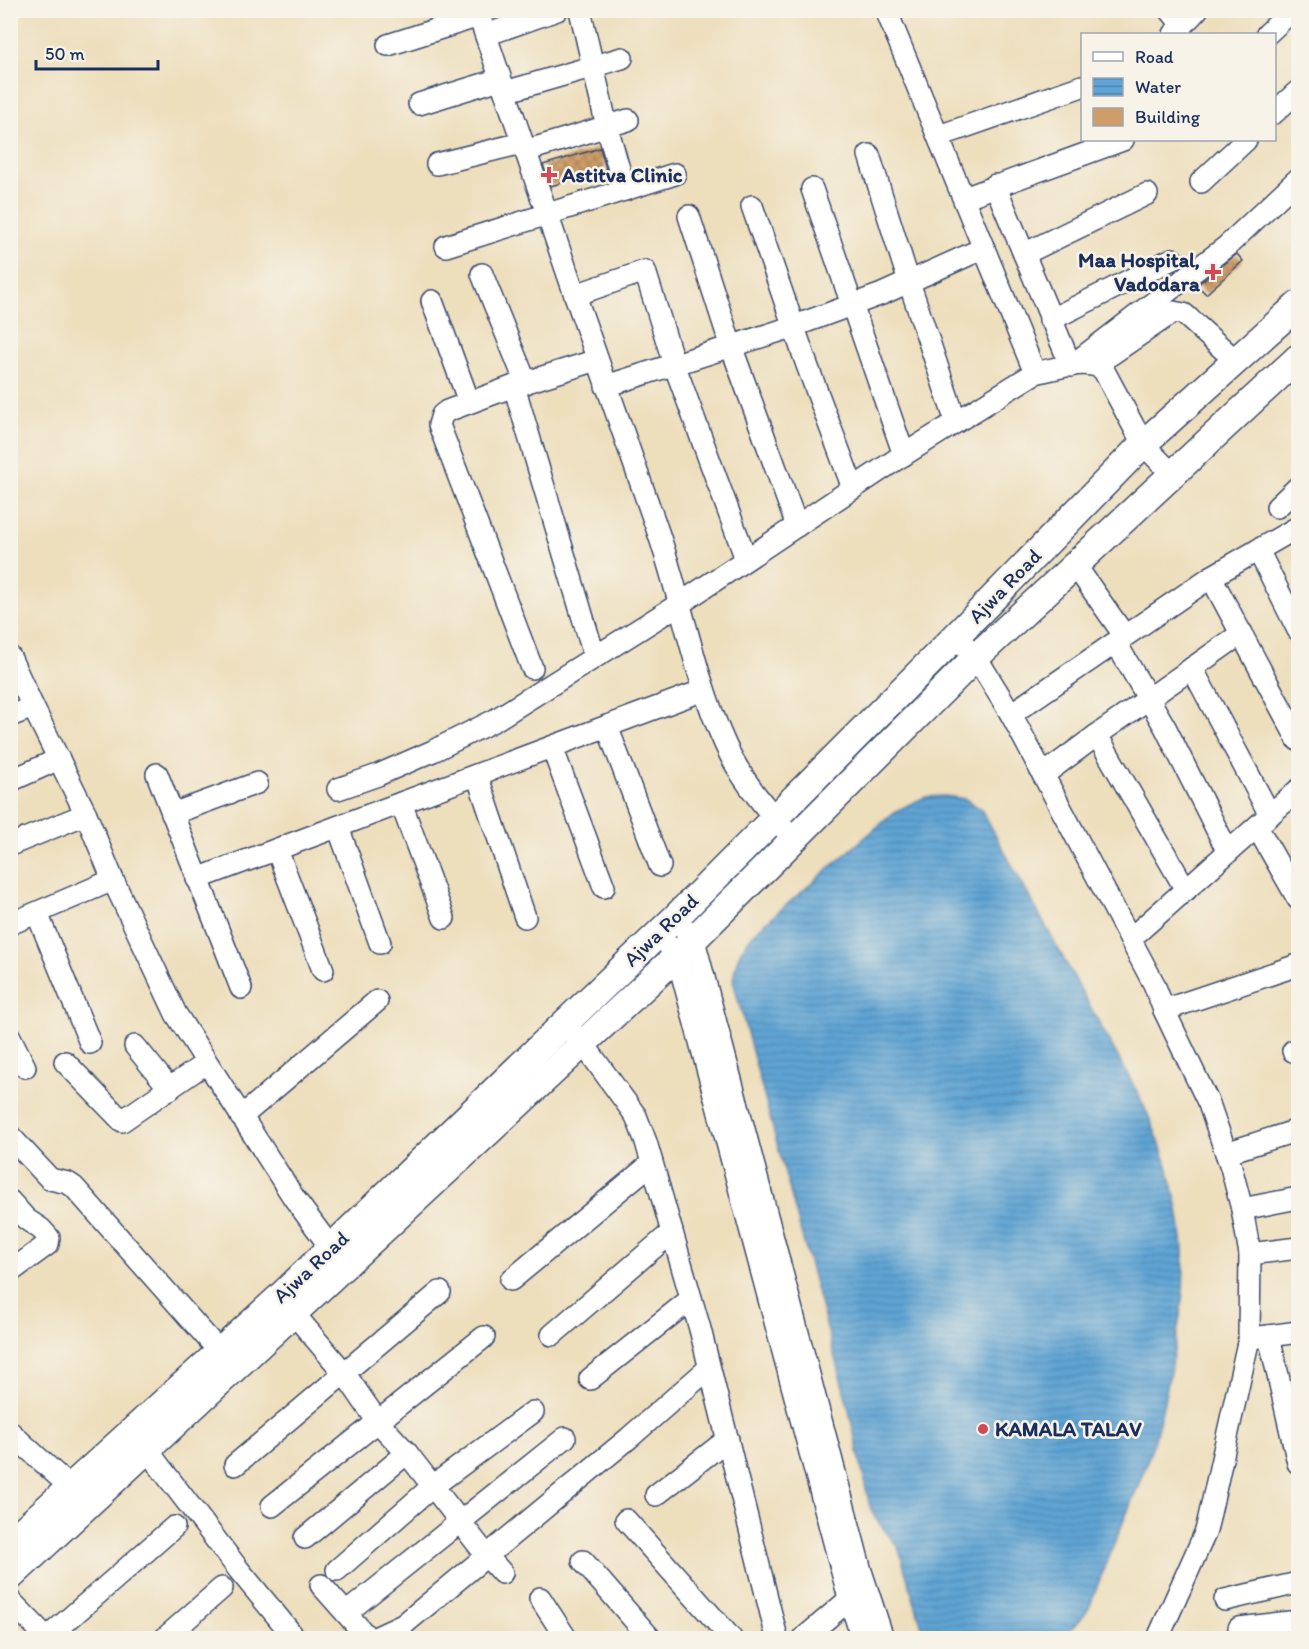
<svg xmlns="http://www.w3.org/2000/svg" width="1309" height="1649" font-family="Itim,sans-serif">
<defs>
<pattern id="water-rules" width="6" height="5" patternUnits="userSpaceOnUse" patternTransform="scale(1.5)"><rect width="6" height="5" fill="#5fa4d4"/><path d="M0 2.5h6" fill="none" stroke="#4e86af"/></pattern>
<pattern id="building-cross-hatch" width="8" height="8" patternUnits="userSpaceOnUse" patternTransform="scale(1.5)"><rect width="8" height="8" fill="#cf9e68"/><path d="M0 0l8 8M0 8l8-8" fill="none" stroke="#a78159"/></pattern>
</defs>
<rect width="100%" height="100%" fill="#f7f3e8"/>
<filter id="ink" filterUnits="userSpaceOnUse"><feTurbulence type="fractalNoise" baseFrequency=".0167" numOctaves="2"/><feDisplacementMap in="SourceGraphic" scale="12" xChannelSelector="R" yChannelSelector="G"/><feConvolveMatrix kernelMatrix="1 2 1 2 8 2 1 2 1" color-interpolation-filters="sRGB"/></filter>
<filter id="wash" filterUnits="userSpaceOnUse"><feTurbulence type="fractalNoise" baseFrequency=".008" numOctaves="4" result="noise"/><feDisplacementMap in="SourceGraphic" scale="24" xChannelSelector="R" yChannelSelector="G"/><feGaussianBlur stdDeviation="1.35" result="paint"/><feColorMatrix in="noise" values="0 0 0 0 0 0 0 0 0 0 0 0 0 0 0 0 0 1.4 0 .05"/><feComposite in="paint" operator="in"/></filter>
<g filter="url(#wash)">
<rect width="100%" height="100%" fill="#eddebc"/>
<path fill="url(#water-rules)" stroke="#3d6a99" stroke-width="1.5" d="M945,796L965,799L981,809L1139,1095C1170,1159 1190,1230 1182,1302C1180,1320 1176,1338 1173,1356C1167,1390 1160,1424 1149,1457C1131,1507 1108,1555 1090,1606C1082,1619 1073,1630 1059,1638H927L924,1634L898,1547L875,1518L870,1507L848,1406L733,981C736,957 740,948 757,930L896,811L925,797Z"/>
<g id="blocks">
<g fill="url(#building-cross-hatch)">
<path d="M600,148L606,169L551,186L543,165Z"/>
<path d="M1237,254L1243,261L1206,294L1197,285Z"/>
</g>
</g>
</g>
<g filter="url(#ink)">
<use href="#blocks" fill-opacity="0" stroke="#3a496c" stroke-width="1.5"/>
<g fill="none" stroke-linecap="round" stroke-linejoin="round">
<g stroke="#3a496c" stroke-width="24">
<g id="minor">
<path d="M477,10C536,184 596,356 657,529C682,600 694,676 725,744C741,780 767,811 794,839"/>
<path d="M580,10L607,127L625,190"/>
<path d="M886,10L1035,373C1056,369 1084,358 1103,369L1143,444L1172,474"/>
<path d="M1170,10L1183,26"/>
<path d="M1174,34L1197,10"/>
<path d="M1267,34L1293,10"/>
<path d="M486,35L557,10"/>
<path d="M388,45L479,16"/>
<path d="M505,92L622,58"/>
<path d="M419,104L500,79"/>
<path d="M1274,113L1298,91"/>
<path d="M939,136L1082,86"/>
<path d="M525,151L628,120"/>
<path d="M869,155L909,282L956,422"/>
<path d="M437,164L522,143"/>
<path d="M1201,182L1246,140"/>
<path d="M995,185L1071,366L1227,246L1298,179"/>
<path d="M812,189L904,455"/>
<path d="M964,198L1123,140"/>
<path d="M752,206L807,365L853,488"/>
<path d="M689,216L731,346L797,526"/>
<path d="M446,246L675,174"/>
<path d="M1024,254L1147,194"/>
<path d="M482,274L526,383"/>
<path d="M575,295L645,271L674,364L746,559"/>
<path d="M432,301L469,402"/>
<path d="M1050,320L1172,259"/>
<path d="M1110,355L1173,312L1184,314L1236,361"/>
<path d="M514,386L594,655"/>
<path d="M606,386L789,328L882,294L984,248"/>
<path d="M1277,507L1298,487"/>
<path d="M1258,550L1298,630"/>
<path d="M1075,565L1124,635"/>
<path d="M1211,577L1298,740"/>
<path d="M956,636L976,657L1011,714L1154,984L1164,1010L1209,1104L1231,1167L1242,1209L1250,1254L1249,1338L1206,1531L1158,1638"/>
<path d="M1116,643L1165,727L1228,852"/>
<path d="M10,657L33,707L86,814L113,880L176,1014L294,1198L331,1248"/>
<path d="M532,668L439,425L442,415L447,411L514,386L597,360"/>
<path d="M1192,668L1270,815"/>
<path d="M1011,714L1211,577L1298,527"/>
<path d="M10,716L33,707"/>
<path d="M607,726L660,866"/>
<path d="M552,747L604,887"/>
<path d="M157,774L241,988"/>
<path d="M477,775L525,917"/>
<path d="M1043,775L1097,735"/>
<path d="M10,781L59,759"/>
<path d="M338,789L378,775L433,751L495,720L681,603L897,459L1035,373"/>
<path d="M401,803L444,918"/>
<path d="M172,814L257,783"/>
<path d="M338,827L380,943"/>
<path d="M1257,827L1298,899"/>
<path d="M10,845L86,814"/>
<path d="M277,850L323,970"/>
<path d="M197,879L704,690"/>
<path d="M1186,890L1097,735L1242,633"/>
<path d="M37,913L90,1043"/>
<path d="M10,924L113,880"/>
<path d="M685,930L694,940L861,1571L883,1638"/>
<path d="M1130,939L1298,790"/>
<path d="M669,946L677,956L849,1598L862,1638"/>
<path d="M1164,1010L1298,965"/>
<path d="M574,1034L582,1042L636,1116L646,1142L700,1329L777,1638"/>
<path d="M10,1037L25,1067"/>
<path d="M135,1046L170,1089"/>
<path d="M1293,1051L1298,1049"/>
<path d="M65,1062L122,1121L206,1063"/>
<path d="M241,1117L377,1001"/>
<path d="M10,1136L50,1179L68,1183L74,1187L219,1351"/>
<path d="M1226,1153L1298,1130"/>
<path d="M10,1201L26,1219L41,1229L49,1238L48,1244L10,1272"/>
<path d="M1242,1209L1298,1198"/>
<path d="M1250,1254L1298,1248"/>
<path d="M511,1280L652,1163"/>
<path d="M284,1302L345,1374L378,1422L407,1453L486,1555L502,1573"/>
<path d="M552,1335L672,1232"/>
<path d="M1269,1336L1298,1332"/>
<path d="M1249,1338L1269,1336L1298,1463"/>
<path d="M590,1379L691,1299"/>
<path d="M10,1432L71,1488"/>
<path d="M138,1438L239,1570L295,1638"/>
<path d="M235,1465L440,1292"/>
<path d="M656,1495L728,1439"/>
<path d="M272,1506L484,1337"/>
<path d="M626,1520L731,1638"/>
<path d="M305,1538L407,1453"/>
<path d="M583,1561L650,1638"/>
<path d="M337,1570L433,1486L533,1412"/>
<path d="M321,1585L368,1638"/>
<path d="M540,1598L566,1638"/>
<path d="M10,1600L47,1638"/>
<path d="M1225,1600L1298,1583"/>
<path d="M351,1609L565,1438"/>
<path d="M1239,1628L1298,1621"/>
<path d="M47,1638L174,1527"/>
<path d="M165,1638L222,1588"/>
<path d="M375,1638L403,1625L629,1438L709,1368"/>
<path d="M804,1638L858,1592"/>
</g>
</g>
<g stroke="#3a496c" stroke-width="30">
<g id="major">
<path d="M10,1542L280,1297L564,1024L675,918L956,636L1143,444L1298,305"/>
<path d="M10,1577L677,956L976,657L1298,358"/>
</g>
</g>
<use href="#minor" stroke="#fff" stroke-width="21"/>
<use href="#major" stroke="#fff" stroke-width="27"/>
</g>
</g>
<g fill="#d1495b" stroke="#f7f3e8" stroke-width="2">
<path d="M546 166h6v6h6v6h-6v6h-6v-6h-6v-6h6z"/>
<path d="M1210 263h6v6h6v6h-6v6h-6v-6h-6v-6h6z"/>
<circle cx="983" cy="1429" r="6"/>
</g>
<g text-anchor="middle" stroke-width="5" stroke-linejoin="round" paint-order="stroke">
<g font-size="21" font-weight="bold" fill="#1b2f5e" stroke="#f7f3e8" text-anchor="start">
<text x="562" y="182">Astitva Clinic</text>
<text x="1200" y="267" text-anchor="end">Maa Hospital,<tspan x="1200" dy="24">Vadodara</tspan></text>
<text x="995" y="1436">KAMALA TALAV</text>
</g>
<g font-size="21" fill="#1b2f5e" stroke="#f7f3e8">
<text transform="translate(1005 586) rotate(-46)" y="7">Ajwa Road</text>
<text transform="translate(661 930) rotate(-44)" y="7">Ajwa Road</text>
<text transform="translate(311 1267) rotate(-43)" y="7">Ajwa Road</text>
</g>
</g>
<rect width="1309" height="1649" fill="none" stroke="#f7f3e8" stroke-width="36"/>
<rect x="1081" y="33" width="195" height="108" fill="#f7f3e8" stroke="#9fa5b1" stroke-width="1.5"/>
<rect x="1093" y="52" width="30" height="9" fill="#ffffff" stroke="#9fa5b1" stroke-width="1.5"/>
<text x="1135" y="63" font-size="18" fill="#1b2f5e">Road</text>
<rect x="1093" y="78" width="30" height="18" fill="url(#water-rules)" stroke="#9fa5b1" stroke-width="1.5"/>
<text x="1135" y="93" font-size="18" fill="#1b2f5e">Water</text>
<rect x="1093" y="108" width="30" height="18" fill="#cf9e68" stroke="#9fa5b1" stroke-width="1.5"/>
<text x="1135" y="123" font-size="18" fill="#1b2f5e">Building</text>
<path d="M36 60v9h122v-9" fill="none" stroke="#1b2f5e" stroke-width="3"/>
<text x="45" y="60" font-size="18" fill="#1b2f5e" stroke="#f7f3e8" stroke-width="4.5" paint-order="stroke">50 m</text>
</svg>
